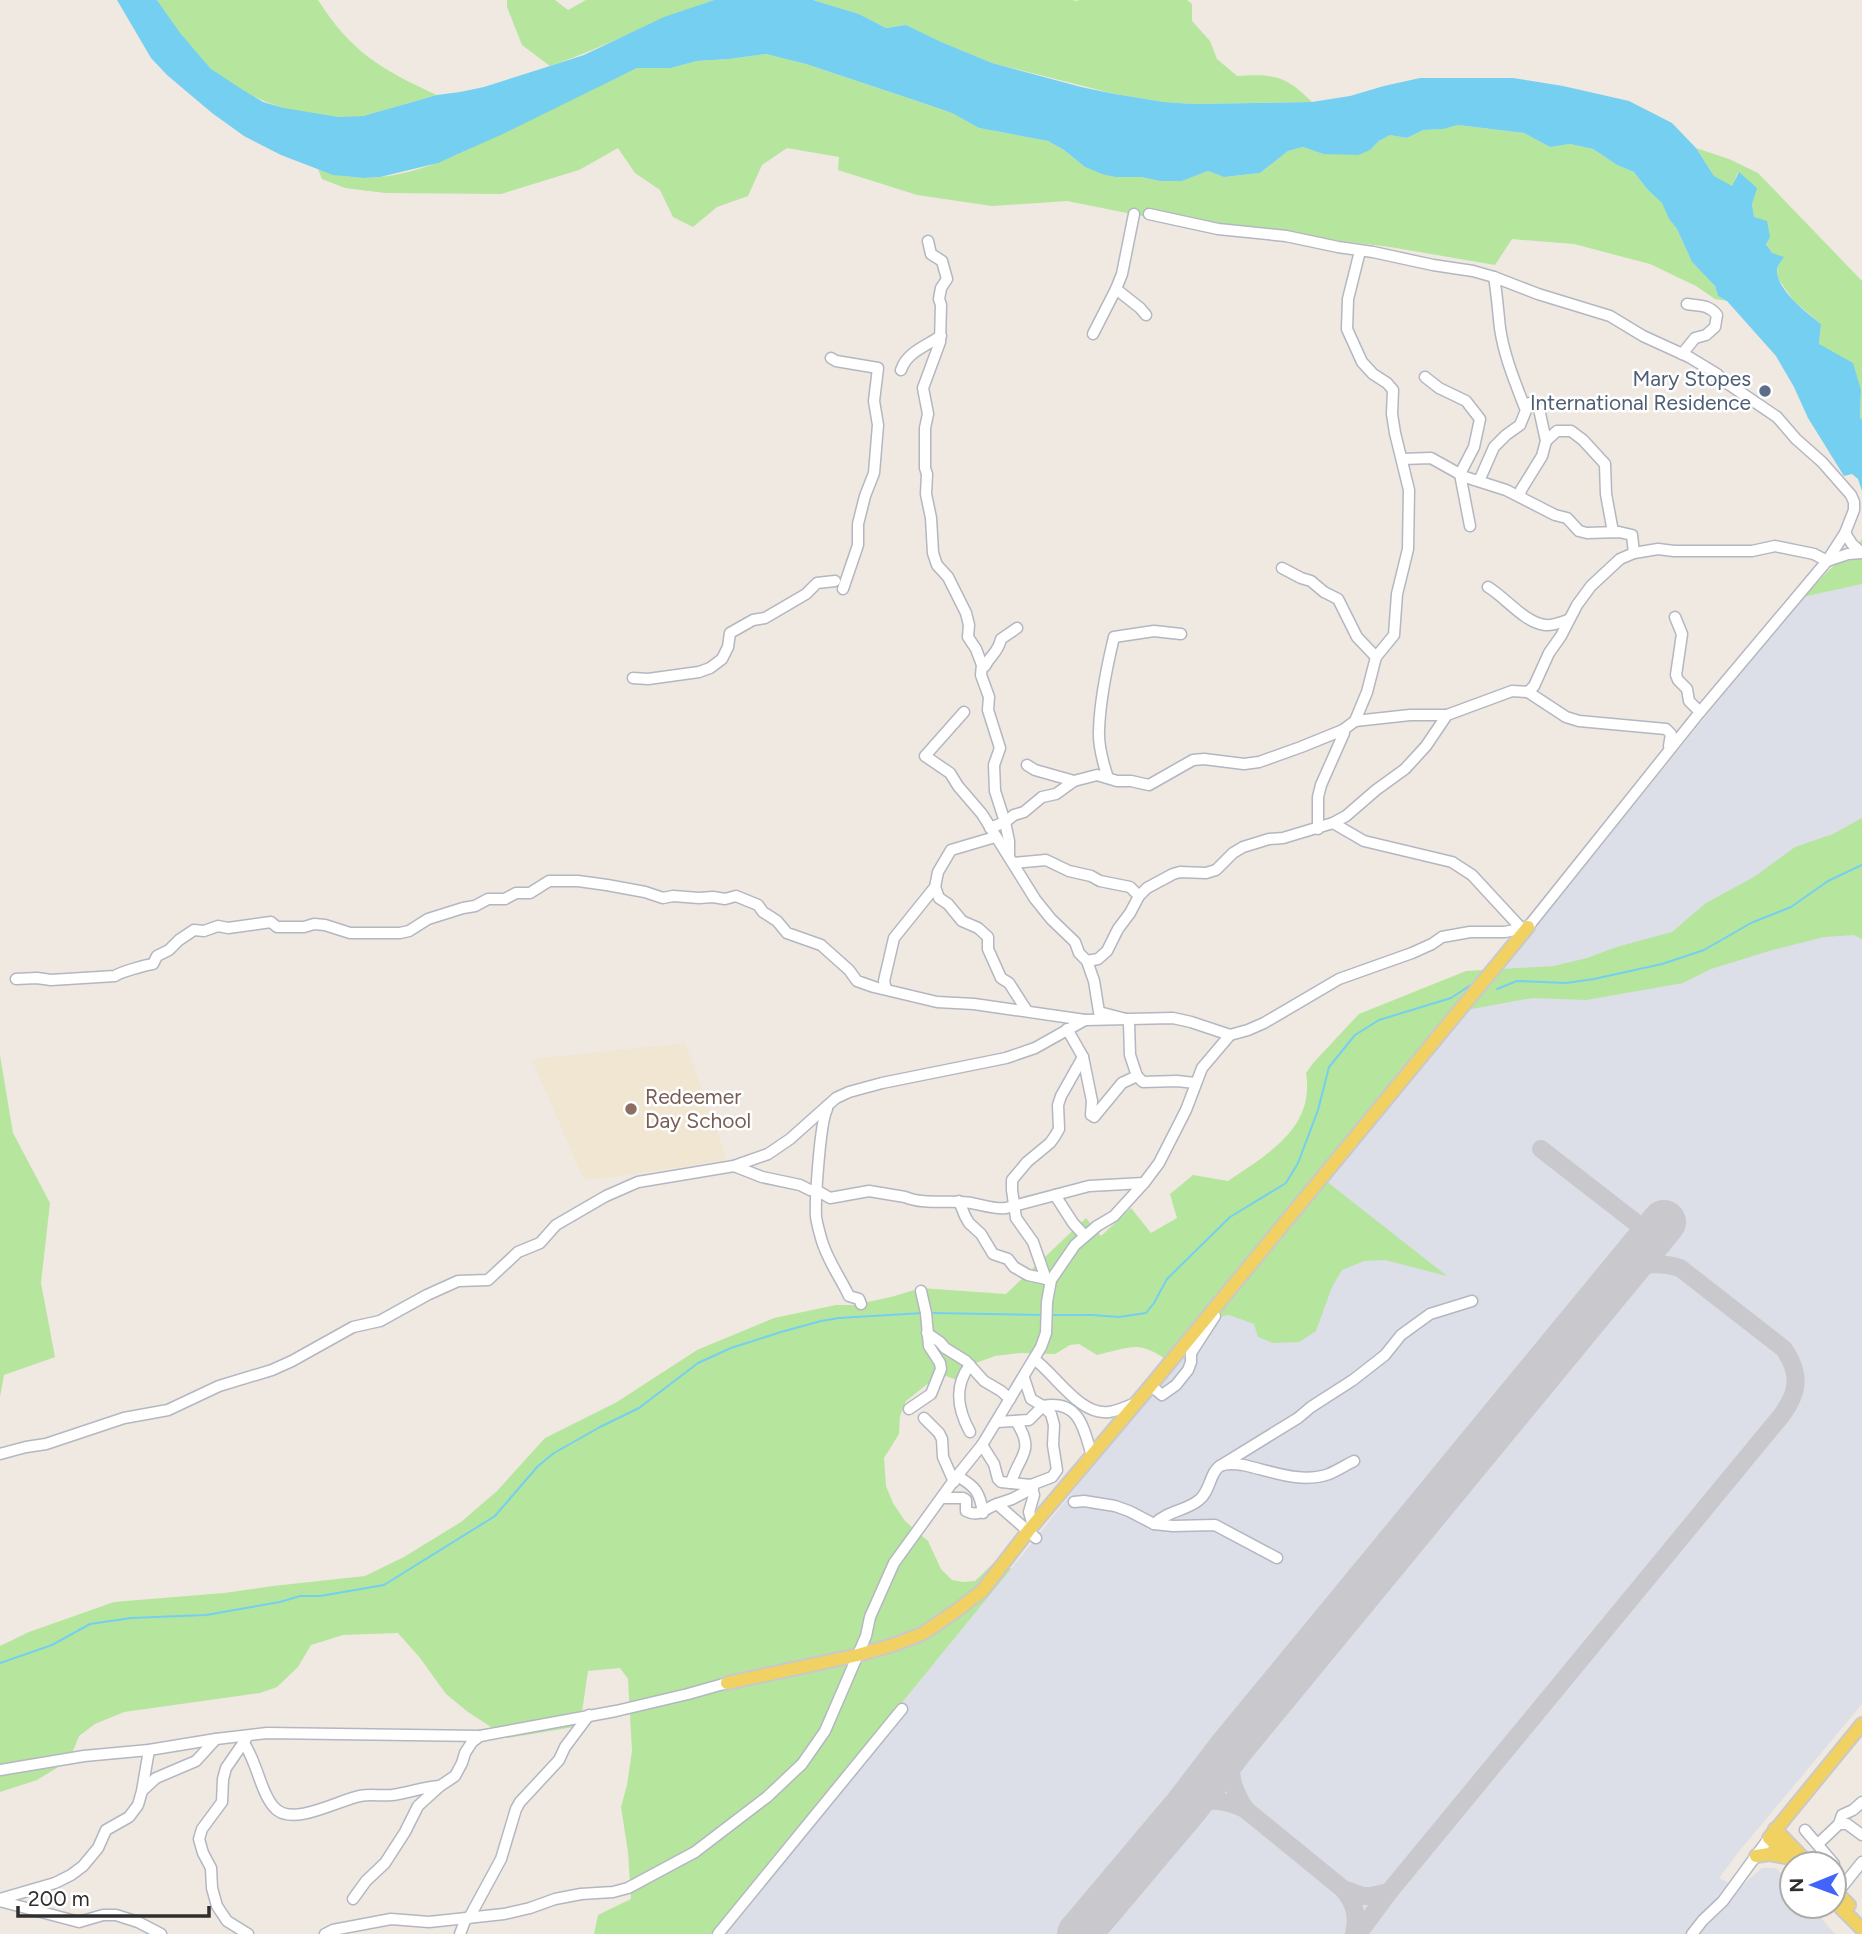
<svg xmlns="http://www.w3.org/2000/svg" width="1862" height="1934" viewBox="0 0 1862 1934" font-family="Figtree,sans-serif">
  <rect width="100%" height="100%" fill="#efe9e1"/>
  <polygon fill="#f0e6d1" points="685,1043 727,1160 621,1176 584,1180 532,1059"/>
  <polygon fill="#dcdee8" points="1862,584 1862,1704 1741,1849 1719,1878 1739,1888 1762,1868 1776,1868 1792,1886 1792,1906 1810,1906 1835,1934 713,1934 1036,1538 1149,1395 1585,866 1802,597"/>
  <g fill="#b6e59e">
    <path d="M 157,0 L 318,0 C 351,52 382,70 437,95 L 363,116 C 311,122 250,103 211,69 C 189,50 173,24 157,0 Z"/>
    <path d="M 507,0 L 555,0 L 568,10 L 586,0 L 714,0 C 658,18 606,47 550,66 L 522,45 L 507,7 Z"/>
    <path d="M 813,0 L 1073,0 L 1076,1 L 1080,0 L 1187,0 L 1192,4 L 1192,21 L 1210,41 L 1217,59 L 1237,76 C 1274,74 1285,75 1312,102 L 1193,104 L 1164,102 L 1115,94 L 992,63 L 940,42 L 906,25 L 886,28 L 859,14 Z"/>
    <path d="M 766,54 L 806,64 L 920,102 L 952,113 L 979,128 L 1048,141 L 1064,150 L 1085,167 L 1115,177 L 1141,177 L 1160,181 L 1182,181 L 1208,171 L 1224,177 L 1260,173 L 1288,151 L 1303,147 L 1323,154 L 1370,150 L 1379,141 L 1390,135 L 1407,138 L 1423,130 L 1442,129 L 1458,125 L 1524,133 L 1550,147 L 1570,144 L 1593,149 L 1617,165 L 1634,172 L 1647,189 L 1663,203 L 1669,219 L 1677,229 L 1692,262 L 1715,286 L 1718,296 L 1727,301 L 1715,299 L 1696,286 L 1650,264 L 1574,244 L 1512,239 L 1495,265 L 1390,247 L 1142,216 L 1067,201 L 992,206 L 917,195 L 838,170 L 839,157 L 787,148 L 762,165 L 748,196 L 717,207 L 693,227 L 673,217 L 660,190 L 635,173 L 618,148 L 579,170 L 501,194 L 385,193 L 345,188 L 322,179 L 318,169 C 388,196 458,154 520,124 C 559,105 598,87 637,68 L 671,68 L 697,61 L 729,59 Z"/>
    <polygon points="1696,148 1729,159 1758,173 1862,281 1862,420 1860,417 1861,390 1819,344 1821,324 1794,301 1777,277 1778,267 1754,218 1752,204 1738,172 1732,187 1714,176"/>
    <polygon points="1862,538 1862,584 1803,597 1836,563 1852,560"/>
    <path d="M 1862,818 L 1862,939 L 1854,935 L 1824,937 L 1769,951 L 1711,969 L 1683,983 L 1586,1000 L 1532,998 L 1466,1010 L 1326,1181 L 1447,1276 L 1385,1260 L 1364,1261 L 1342,1270 L 1332,1287 L 1316,1331 L 1299,1342 L 1273,1343 L 1258,1337 L 1254,1324 L 1229,1315 L 1212,1318 L 1174,1364 C 1136,1340 1138,1346 1097,1355 L 1079,1344 L 1070,1345 L 1055,1354 L 1021,1353 L 995,1356 L 973,1364 L 960,1381 L 940,1374 L 906,1401 L 900,1416 L 899,1434 L 884,1458 L 886,1486 L 893,1503 L 905,1521 L 928,1541 L 941,1569 L 952,1580 L 963,1582 L 975,1581 L 998,1559 L 1011,1569 L 713,1934 L 594,1934 L 598,1915 L 631,1899 L 628,1852 L 621,1807 L 627,1785 L 632,1751 L 628,1679 L 620,1668 L 588,1671 L 580,1726 L 508,1738 L 468,1712 L 446,1694 L 420,1658 L 398,1633 L 343,1635 L 311,1645 L 298,1667 L 277,1687 L 260,1693 L 124,1712 L 95,1724 L 79,1736 L 73,1751 L 60,1766 L 37,1780 L 0,1792 L 0,1646 L 29,1632 L 114,1602 L 224,1593 L 273,1586 L 365,1576 L 404,1557 L 461,1522 L 497,1491 L 545,1438 L 617,1402 L 697,1350 L 774,1318 L 836,1305 L 854,1305 L 891,1297 L 921,1288 L 1006,1294 L 1086,1218 L 1101,1236 L 1131,1208 L 1151,1233 L 1177,1218 L 1170,1194 L 1193,1175 L 1228,1181 C 1267,1154 1315,1129 1306,1073 L 1314,1062 L 1359,1014 L 1466,971 L 1554,966 L 1587,958 L 1620,946 L 1672,932 L 1706,903 L 1754,877 L 1795,847 L 1833,834 Z"/>
    <polygon points="0,1055 13,1133 50,1203 41,1283 55,1357 4,1375 0,1397"/>
  </g>
  <path fill="#75cff0" d="M 117,0 L 157,0 L 180,33 L 211,69 L 243,90 L 263,102 L 284,108 L 338,117 L 363,116 L 437,95 L 460,92 L 484,87 L 550,66 L 584,55 L 664,17 L 714,0 L 813,0 L 859,14 L 886,28 L 906,25 L 941,42 L 992,63 L 1081,87 L 1115,94 L 1164,102 L 1193,104 L 1312,102 L 1350,96 L 1384,86 L 1420,78 L 1513,78 L 1563,86 L 1629,101 L 1672,123 L 1696,148 L 1714,176 L 1732,186 L 1739,172 L 1757,188 L 1752,204 L 1754,217 L 1767,221 L 1770,237 L 1766,244 L 1772,253 L 1784,257 C 1782,260 1779,263 1778,266 C 1771,286 1808,314 1821,324 L 1819,344 L 1853,363 L 1861,390 L 1860,417 L 1862,420 L 1862,491 L 1858,479 L 1852,474 L 1844,476 L 1808,418 L 1794,387 L 1776,356 L 1727,301 L 1718,296 L 1715,286 L 1692,262 L 1677,229 L 1669,219 L 1662,203 L 1647,189 L 1634,172 L 1617,165 L 1593,149 L 1570,144 L 1550,147 L 1524,133 L 1458,125 L 1443,129 L 1423,130 L 1407,138 L 1390,135 L 1379,141 L 1370,150 L 1358,155 L 1323,154 L 1303,147 L 1288,151 L 1260,173 L 1224,177 L 1208,171 L 1182,181 L 1160,181 L 1141,177 L 1115,177 L 1102,174 L 1085,167 L 1064,150 L 1048,141 L 979,128 L 952,113 L 920,102 L 806,64 L 766,54 L 729,59 L 697,61 L 671,68 L 637,68 L 505,133 L 438,163 L 380,177 L 363,178 L 333,175 L 281,155 L 244,136 L 212,113 L 167,75 L 151,58 Z"/>
  <g fill="none" stroke-linecap="round" stroke-linejoin="round">
    <g stroke="#75cff0" stroke-width="2">
      <polyline points="1497,989 1517,981 1566,983 1594,979 1662,964 1704,950 1751,923 1791,907 1828,881 1862,865"/>
      <polyline points="932,1313 1042,1315"/>
      <polyline points="1051,1315 1092,1315 1119,1317 1146,1313 1154,1303 1167,1279 1230,1217 1286,1183 1298,1163 1318,1110 1329,1067 1355,1035 1379,1020 1451,998 1474,983"/>
      <polyline points="0,1663 52,1645 90,1624 131,1618 206,1615 280,1602 300,1596 320,1596 384,1585 495,1516 538,1466 554,1453 600,1427 639,1408 698,1363 731,1348 781,1332 821,1321 839,1318 923,1313"/>
    </g>
    <g stroke="#c9c8cc" stroke-width="18">
      <polyline points="1541,1149 1653,1236"/>
      <path d="M 1232,1747 C 1229,1775 1231,1786 1245,1809"/>
      <path d="M 1186,1807 C 1207,1797 1225,1800 1245,1809 L 1343,1889 L 1363,1896 L 1371,1896 L 1389,1892 L 1781,1416 C 1799,1392 1801,1374 1784,1349 L 1680,1268 C 1661,1262 1645,1264 1626,1269"/>
      <path d="M 1343,1889 C 1355,1904 1358,1915 1354,1934"/>
      <polyline points="1358,1934 1389,1892"/>
    </g>
    <polyline stroke="#c9c8cc" stroke-width="44" points="1079,1934 1186,1807 1232,1747 1664,1222"/>
    <defs>
      <g id="minor">
        <polyline points="1134,214 1122,274 1116,289 1140,308 1146,315"/>
        <polyline points="928,241 931,254 942,261 947,279 941,288 939,299 941,305 940,342 923,388 928,414 925,428 925,468 927,474 926,494 931,518 933,553 937,565 948,577 966,613 969,625 968,637 976,649 982,665 981,675 989,697 988,710 1000,748 994,765 995,791 1005,822 1009,841 1009,857"/>
        <path d="M 1494,277 C 1497,294 1498,311 1500,328 C 1504,356 1515,382 1525,408"/>
        <polyline points="1093,334 1116,289"/>
        <path d="M 1682,354 L 1695,338 L 1706,335 L 1715,327 L 1717,315 C 1708,304 1699,306 1687,304"/>
        <polyline points="831,358 836,361 878,368 874,401 878,425 874,473 865,496 858,524 858,545 843,589"/>
        <path d="M 901,370 C 907,352 926,346 941,336"/>
        <polyline points="1425,377 1439,388 1466,401 1480,419 1474,447 1460,474 1470,526"/>
        <polyline points="1546,441 1557,431 1571,431 1583,440 1605,464 1606,494 1613,532"/>
        <polyline points="1402,459 1431,458 1465,477 1506,490 1555,515 1567,518 1579,531 1587,533 1619,532 1632,535 1634,553"/>
        <polyline points="1479,481 1494,447 1506,435 1520,425 1529,403 1539,409 1546,441 1542,456 1521,490 1520,496"/>
        <polyline points="1845,533 1852,544 1862,553"/>
        <polyline points="1282,568 1301,578 1311,581 1324,592 1338,599 1357,637 1376,657"/>
        <path d="M 1488,587 C 1505,597 1525,623 1545,625 C 1552,626 1562,622 1568,620"/>
        <polyline points="1675,617 1682,634 1676,675 1678,680 1687,689 1689,701 1700,712"/>
        <path d="M 985,666 C 991,654 998,653 1001,639 L 1017,628"/>
        <polyline points="633,678 648,679 699,672 710,668 722,659 728,647 730,633 753,620 765,618 806,594 817,583 835,581"/>
        <polyline points="1528,692 1566,717 1579,721 1666,729 1671,734 1669,746"/>
        <polyline points="964,712 925,756 950,773 958,786 982,814 1035,899 1051,919 1075,942 1079,953 1087,961 1094,981 1099,1012 1126,1019 1129,1023 1130,1055 1137,1076 1122,1083 1094,1117"/>
        <polyline points="1355,721 1410,715 1447,715"/>
        <polyline points="1027,765 1035,770 1074,781 1097,775 1117,781 1131,781 1149,785 1193,760 1204,759 1244,764 1259,762 1301,747 1343,730"/>
        <path d="M 1108,778 C 1103,763 1098,746 1099,730 C 1100,700 1107,666 1114,637 L 1154,631 L 1181,634"/>
        <polyline points="1333,823 1364,841 1452,862 1472,875 1521,928"/>
        <polyline points="990,828 1005,822 1014,815 1024,812 1042,797 1056,794 1074,781"/>
        <polyline points="1318,829 1318,797 1321,785 1344,733 1343,730 1355,721 1367,692 1376,657 1394,635 1397,594 1408,549 1409,490 1395,433 1392,414 1393,390 1387,383 1373,374 1362,362 1347,329 1348,299 1360,251"/>
        <polyline points="1013,863 1046,860 1069,871 1091,876 1100,881 1130,887 1139,896"/>
        <polyline points="935,887 939,898 948,904 962,921 978,928 988,937 988,949 1001,978 1009,983 1027,1011"/>
        <polyline points="1087,961 1098,959 1107,951 1118,929 1130,913 1139,896 1147,888 1173,874 1180,872 1206,873 1216,870 1233,853 1243,847 1269,839 1283,838 1333,823 1346,816 1376,790 1405,769 1426,746 1447,715 1512,691 1528,692 1534,686 1549,653 1561,636 1577,605 1591,586 1620,559 1634,553 1658,549 1674,551 1752,551 1775,546 1814,554 1827,561 1845,533 1854,510 1854,502 1851,495 1822,462 1796,439 1777,417 1724,381 1717,374 1689,357 1643,336 1610,316 1538,294 1494,277 1473,271 1433,265 1373,252 1338,247 1286,236 1218,229 1149,214"/>
        <path d="M 16,979 L 37,978 L 51,980 L 115,976 C 120,972 146,965 153,964 L 157,956 L 169,950 L 179,940 L 194,930 L 204,931 L 218,926 L 228,928 L 271,922 L 277,927 L 304,927 L 314,924 L 325,925 L 350,933 L 400,933 L 409,931 L 428,919 L 463,908 L 475,906 L 488,899 L 505,899 L 516,893 L 530,893 L 549,881 L 578,881 L 607,885 L 645,892 L 663,898 L 673,896 L 699,898 L 713,897 L 725,899 L 736,896 L 758,905 L 763,912 L 777,921 L 787,933 L 821,945 L 849,970 L 857,981 L 874,987 L 937,1002 L 974,1004 L 1085,1020"/>
        <polyline points="886,989 884,981 894,938 935,887 938,872 951,850 995,837"/>
        <polyline points="1067,1029 1083,1057 1092,1101 1091,1115"/>
        <polyline points="1137,1076 1143,1082 1177,1081 1195,1083"/>
        <path d="M 827,1109 C 820,1123 815,1199 816,1217 C 817,1223 819,1231 821,1238 C 826,1258 840,1277 849,1296 L 859,1299 L 861,1304"/>
        <path d="M 734,1166 L 762,1177 L 800,1185 L 810,1190 L 818,1191 L 830,1198 L 869,1191 L 905,1197 C 921,1204 944,1201 961,1202 C 977,1202 991,1210 1006,1208 L 1089,1186 L 1144,1183"/>
        <polyline points="1055,1195 1073,1223 1085,1236"/>
        <polyline points="959,1201 965,1216 969,1223 981,1234 993,1254 1008,1259 1014,1267 1028,1275 1051,1280"/>
        <polyline points="1046,1279 1033,1242 1016,1218 1012,1190 1012,1180 1027,1162 1050,1143 1055,1136 1059,1129 1058,1105 1061,1096 1083,1057"/>
        <polyline points="927,1333 940,1342 945,1348 966,1361 984,1381 1001,1391 1010,1399"/>
        <path d="M 1034,1359 C 1056,1375 1080,1416 1109,1412 C 1118,1411 1127,1406 1136,1403"/>
        <path d="M 970,1365 C 953,1387 958,1410 970,1432"/>
        <polyline points="1024,1378 1031,1399 1043,1406 1051,1414 1054,1425 1053,1445 1057,1470 1052,1477 1031,1485"/>
        <polyline points="1155,1389 1162,1395 1176,1385 1188,1370 1191,1362 1191,1353 1215,1316"/>
        <polyline points="909,1409 931,1394 941,1369 940,1363 929,1346 926,1313 921,1291"/>
        <polyline points="924,1418 939,1433 942,1439 943,1457 954,1482"/>
        <path d="M 997,1422 L 1029,1420 L 1043,1406 C 1080,1399 1084,1430 1092,1456"/>
        <polyline points="982,1445 994,1464 998,1479 1001,1482 1031,1485 1034,1495 1029,1512 1033,1526"/>
        <polyline points="0,1454 26,1447 46,1444 124,1418 168,1410 219,1386 272,1370 292,1361 353,1327 380,1321 427,1295 458,1281 488,1280 518,1252 540,1243 556,1225 606,1196 638,1182 734,1166 768,1154 790,1139 836,1098 849,1092 882,1083 1006,1058 1035,1048 1085,1020 1173,1018 1191,1022 1230,1035 1248,1030 1264,1023 1339,979 1412,953 1432,944 1442,937 1470,932 1505,932 1528,927 1700,712 1827,561 1848,554 1862,553"/>
        <polyline points="1220,1466 1298,1418 1311,1407 1353,1380 1385,1355 1401,1335 1430,1314 1472,1301"/>
        <path d="M 957,1476 C 975,1486 980,1492 983,1513"/>
        <path d="M 1011,1483 C 1019,1454 1036,1453 1016,1421"/>
        <path d="M 942,1498 L 963,1498 L 966,1500 L 966,1511 C 980,1518 985,1508 997,1504 L 1036,1538"/>
        <polyline points="1074,1502 1084,1501 1115,1506 1129,1511 1154,1524 1173,1526 1215,1525 1277,1558"/>
        <polyline points="997,1504 1012,1499 1033,1488"/>
        <path d="M 1154,1524 C 1169,1510 1186,1511 1199,1500 C 1210,1492 1210,1472 1220,1466 C 1227,1463 1236,1464 1243,1465 C 1271,1471 1301,1484 1329,1474 C 1338,1470 1346,1465 1354,1461"/>
        <polyline points="246,1739 226,1768 223,1779 222,1802 202,1829 199,1839 203,1853 211,1868 212,1888 217,1906 227,1921 248,1934"/>
        <path d="M 243,1742 C 257,1760 261,1797 277,1810 C 296,1825 339,1800 360,1796 C 371,1794 381,1796 392,1795 C 408,1793 423,1787 440,1786"/>
        <polyline points="0,1770 84,1756 149,1750 216,1739 267,1733 480,1736 616,1711 688,1694 727,1683"/>
        <polyline points="143,1790 156,1778 196,1761 216,1739"/>
        <polyline points="1839,1824 1847,1824 1862,1835"/>
        <polyline points="1805,1830 1834,1864"/>
        <polyline points="1818,1844 1839,1824 1842,1815 1853,1810 1862,1802"/>
        <polyline points="1837,1893 1862,1862"/>
        <polyline points="0,1899 55,1883 71,1875 83,1866 98,1848 106,1830 129,1817 138,1805 142,1791 149,1750"/>
        <polyline points="353,1899 366,1881 385,1863 405,1832 418,1806 440,1786 455,1776 462,1763 465,1753 472,1742 480,1736"/>
        <polyline points="0,1901 79,1922 103,1915 116,1915 138,1922 161,1934"/>
        <polyline points="469,1918 501,1859 516,1809 520,1802 559,1760 565,1747 589,1715"/>
        <polyline points="325,1934 333,1930 391,1919 429,1922 504,1914 530,1908 555,1899 581,1894 613,1892 628,1888 695,1852 767,1797 802,1764 825,1731 866,1636 870,1617 894,1563 957,1476 982,1445 1041,1347 1046,1333 1047,1302 1051,1280 1075,1245 1097,1226 1114,1216 1144,1183 1159,1163 1186,1110 1202,1068 1230,1035"/>
        <polyline points="460,1934 466,1918"/>
        <polyline points="718,1934 902,1709"/>
        <polyline points="1692,1934 1703,1920 1723,1901 1769,1838"/>
      </g>
      <g id="major">
        <polyline points="727,1683 858,1655 893,1645 922,1634 956,1611 982,1591 1029,1530 1148,1389 1528,927"/>
        <polyline points="1775,1829 1809,1864"/>
        <polyline points="1756,1856 1769,1854 1790,1858"/>
        <polyline points="1797,1864 1769,1838 1862,1724"/>
        <polyline points="1834,1890 1849,1905"/>
        <polyline points="1834,1901 1862,1929"/>
      </g>
    </defs>
    <use href="#minor" stroke="#b4b7c1" stroke-width="13"/>
    <use href="#major" stroke="#c9c9c9" stroke-width="16"/>
    <use href="#minor" stroke="#fff" stroke-width="10"/>
    <use href="#major" stroke="#f2d163" stroke-width="12"/>
  </g>
  <circle fill="#5c6f8a" stroke="#fff" stroke-width="2.5" cx="1765" cy="391" r="7"/>
  <circle fill="#8d6e63" stroke="#fff" stroke-width="2.5" cx="631" cy="1109" r="7"/>
  <g text-anchor="middle" stroke-width="5" stroke-linejoin="round" paint-order="stroke">
    <g font-size="21" fill="#4e5e75" stroke="#fff" text-anchor="end">
      <text x="1751" y="386">Mary Stopes<tspan x="1751" dy="24">International Residence</tspan></text>
    </g>
    <g font-size="21" fill="#785e54" stroke="#fff" text-anchor="start">
      <text x="645" y="1104">Redeemer<tspan x="645" dy="24">Day School</tspan></text>
    </g>
  </g>
  <g transform="translate(1813 1885) rotate(269)"><circle r="33" fill="#ffffff" stroke="#ababab" stroke-width="2"/>
  <path d="M0-5L12 26L0 18L-12 26Z" fill="#4264fb"/>
  <text y="-10" font-size="19" font-weight="bold" text-anchor="middle" fill="#2e2e2e">N</text>
  </g>
  <path d="M18 1906v10h191v-10" fill="none" stroke="#2e2e2e" stroke-width="3.5"/>
  <text x="28" y="1906" font-size="21" fill="#2e2e2e" stroke="#ffffff" stroke-width="5" paint-order="stroke">200 m</text>
</svg>
